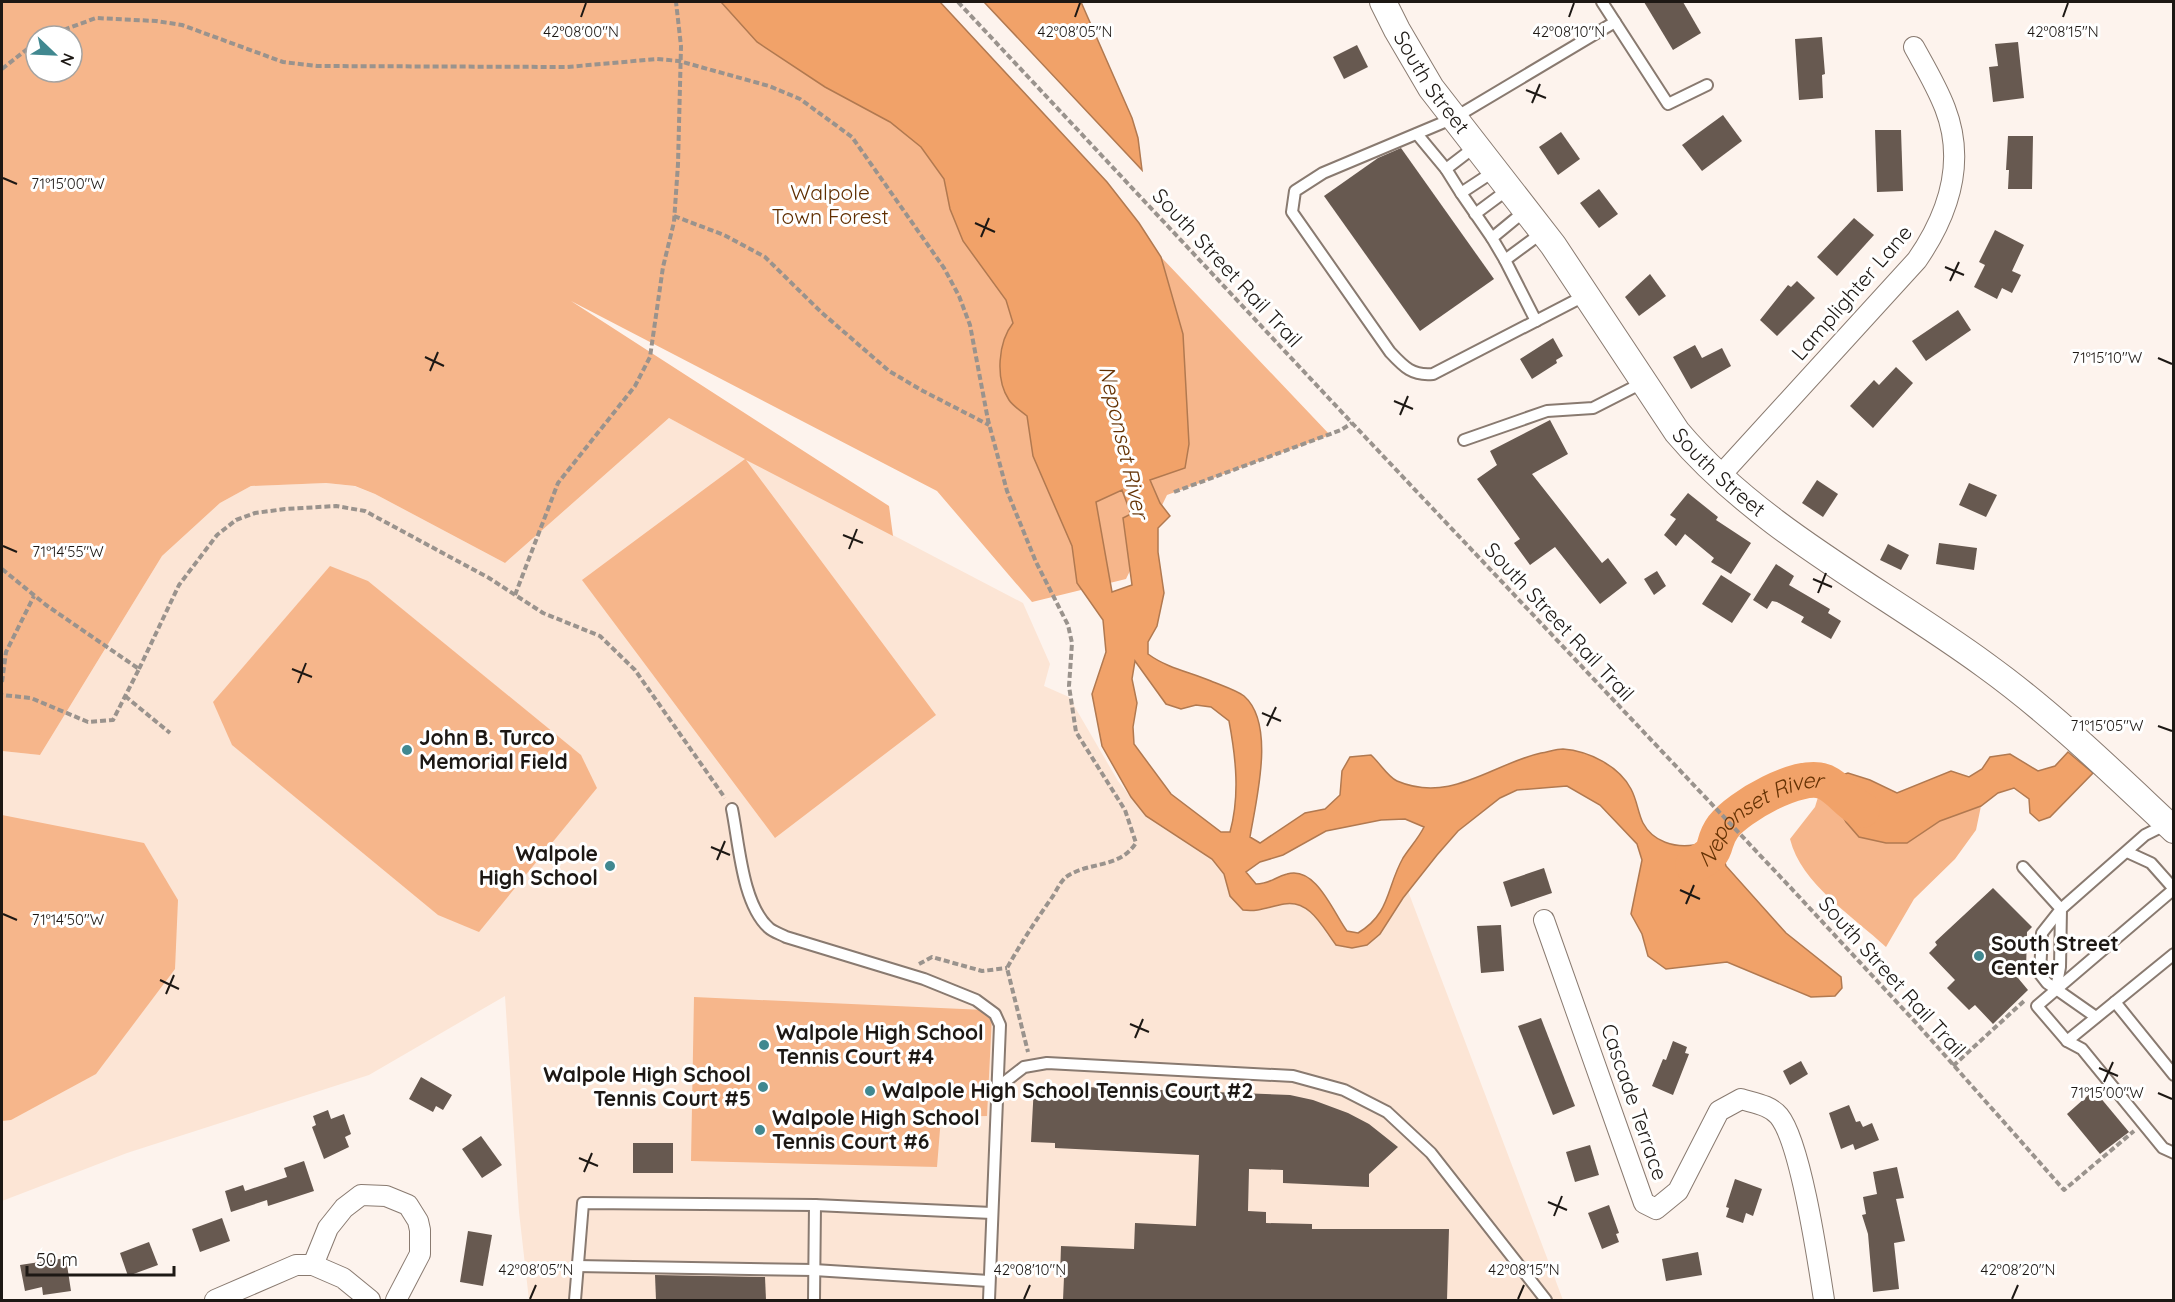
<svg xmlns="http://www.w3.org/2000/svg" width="2175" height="1302" viewBox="0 0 2175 1302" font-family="Quicksand,sans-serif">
  <rect width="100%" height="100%" fill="#fdf3ed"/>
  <polygon fill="#fce5d5" points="669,418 1023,603 1050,664 1044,686 1069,697 1118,781 1146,816 1212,859 1224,874 1230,896 1266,909 1286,903 1304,907 1317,918 1327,934 1352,948 1408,891 1563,1300 529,1300 519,1212 505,996 369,1075 127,1153 2,1201 2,751 40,755 162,556 220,503 251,486 326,483 354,486 375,494 505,563"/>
  <g fill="#f6b68b" fill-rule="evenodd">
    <path d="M 2,2 L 919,2 L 1330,435 L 1167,495 L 1126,579 L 1032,602 L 937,491 L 571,301 L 889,506 L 893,536 L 746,460 L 936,715 L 775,838 L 582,580 L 745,459 L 669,418 L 505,563 L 375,494 L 355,486 L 326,483 L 251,486 L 220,503 L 162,556 L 40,755 L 2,751 ZM 36,36 L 72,36 L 72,72 L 36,72 Z"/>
    <polygon points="330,566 368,581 581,755 597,788 479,932 438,915 232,745 213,702"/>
    <path d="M 1823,781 L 1833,799 L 1907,843 L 1940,821 L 1981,806 L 1976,830 L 1955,859 L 1914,899 L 1886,947 C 1853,916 1801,884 1790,839 L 1815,807 Z"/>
    <polygon points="2,815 144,843 178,900 175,969 96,1074 11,1120 2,1121"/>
    <polygon points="694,997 985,1010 992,1016 987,1116 941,1117 937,1167 691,1161"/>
  </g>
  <g fill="#f1a269" stroke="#b17950" stroke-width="1.5" fill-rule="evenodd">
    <path d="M 721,2 L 940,2 L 1107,182 L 1139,223 L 1161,257 L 1183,334 L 1189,444 L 1185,468 L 1150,480 L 1160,503 L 1170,516 L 1158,528 L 1158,552 L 1164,593 L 1157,626 L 1148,642 L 1148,654 C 1167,668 1189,672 1211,681 C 1220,685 1236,690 1244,696 C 1276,724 1256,800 1250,837 L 1260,843 L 1305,813 L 1325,809 L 1340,795 L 1342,771 L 1350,757 L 1371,755 C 1379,762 1388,777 1397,781 C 1451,804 1492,764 1541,753 C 1548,752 1556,749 1563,749 C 1589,751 1619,766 1631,789 C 1637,800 1638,813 1643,823 C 1653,842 1675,848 1694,845 C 1707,843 1707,829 1718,826 L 1727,836 L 1721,849 L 1726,866 L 1786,933 L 1841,977 L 1842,988 L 1835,996 L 1811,997 L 1727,962 L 1666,969 L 1648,956 L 1642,934 L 1631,914 L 1642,860 L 1637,844 L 1600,805 L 1567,786 L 1517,790 L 1500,798 L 1458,831 L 1437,855 L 1403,898 L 1380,934 L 1367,945 L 1352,948 L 1336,945 C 1323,928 1310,899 1284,904 C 1268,907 1259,912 1243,910 L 1230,896 L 1224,874 L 1212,859 L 1146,816 L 1131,797 L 1102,746 L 1092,694 L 1106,652 L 1103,620 L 1077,583 L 1072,546 L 1033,456 L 1027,416 C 1021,411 1013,406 1009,400 C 995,379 998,342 1013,323 L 1006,300 L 963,241 L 950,209 L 944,179 L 921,147 L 890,122 L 825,87 L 757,42 ZM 1122,490 L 1131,514 L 1123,518 L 1132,585 L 1112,592 L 1096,502 ZM 1135,661 L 1166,704 L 1181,709 L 1196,705 L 1211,707 L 1229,721 C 1236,758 1240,796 1230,832 L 1221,832 L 1171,794 L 1134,744 L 1133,727 L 1137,703 L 1132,679 ZM 1405,819 L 1424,827 C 1418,839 1410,847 1403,858 C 1386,888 1391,913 1358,933 L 1347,931 C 1334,914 1316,865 1287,874 C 1275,877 1270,884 1256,884 L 1246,872 L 1260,862 L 1283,855 L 1326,831 L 1381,820 Z"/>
    <polygon points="984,2 1081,2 1132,118 1138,138 1142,170"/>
    <polygon points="2068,752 2093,773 2050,817 2039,821 2030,813 2029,799 2014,788 1998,793 1981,806 1940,821 1907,843 1886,843 1859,837 1846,822 1823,781 1848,773 1870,780 1897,793 1951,771 1969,777 1982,769 1990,757 2010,754 2038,771 2055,766"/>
  </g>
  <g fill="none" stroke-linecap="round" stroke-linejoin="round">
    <path stroke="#f1a269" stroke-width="36" id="s1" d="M 1693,865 C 1723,851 1709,846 1723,827 C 1738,807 1800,771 1825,782 C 1840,789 1848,803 1862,810"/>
  </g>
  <g fill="#675950">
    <polygon points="1644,2 1683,2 1701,33 1673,50"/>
    <polygon points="1822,37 1825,74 1822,75 1823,98 1799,100 1795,39"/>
    <polygon points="2018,42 2024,98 1993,102 1989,67 1998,66 1995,44"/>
    <polygon points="1357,45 1368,67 1344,79 1333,57"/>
    <polygon points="1723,115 1742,141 1702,171 1682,145"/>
    <polygon points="1875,130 1901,130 1903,191 1877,192"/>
    <polygon points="1561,132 1580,159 1558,175 1539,147"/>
    <polygon points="2008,136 2033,136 2032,189 2008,189 2009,170 2006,170"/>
    <polygon points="1401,148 1494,279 1420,331 1324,196 1378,158"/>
    <polygon points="1599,189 1618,214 1599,228 1580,203"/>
    <polygon points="1854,218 1874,235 1837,276 1817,257"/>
    <polygon points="1995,230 2024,245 2012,271 2021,275 2012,293 2002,288 1997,299 1974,287 1985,265 1979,262"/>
    <polygon points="1650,274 1666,296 1639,316 1625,297"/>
    <polygon points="1797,281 1815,298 1777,336 1760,320 1788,285 1791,287"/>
    <polygon points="1958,310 1971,330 1926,361 1912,341"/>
    <polygon points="1553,338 1563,356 1556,360 1557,363 1532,379 1520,359"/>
    <polygon points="1695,345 1702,358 1722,348 1731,366 1691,389 1673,357"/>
    <polygon points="1896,367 1913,383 1873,428 1850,406 1874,380 1879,385"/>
    <polygon points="1550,420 1568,454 1532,474 1602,563 1608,558 1627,583 1600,604 1555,547 1530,565 1514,543 1520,539 1477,479 1497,465 1490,451"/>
    <polygon points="1817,480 1838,494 1823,517 1802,503"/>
    <polygon points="1969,483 1997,495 1986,517 1959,505"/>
    <polygon points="1688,493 1718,517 1716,520 1751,543 1731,574 1711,562 1714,558 1685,534 1676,546 1664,535 1676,519 1670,515"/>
    <polygon points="1939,543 1977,548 1974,570 1936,564"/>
    <polygon points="1888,544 1909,555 1901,570 1880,560"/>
    <polygon points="1776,564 1794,576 1789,585 1830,609 1828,613 1841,621 1831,639 1801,622 1804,617 1777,602 1772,601 1767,609 1753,600"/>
    <polygon points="1657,571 1666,586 1654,595 1644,579"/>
    <polygon points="1721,575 1751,594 1732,623 1702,604"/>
    <polygon points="1544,868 1552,893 1511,907 1503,882"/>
    <polygon points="1993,888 2032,927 2027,932 2026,971 2018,978 2028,990 1993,1024 1975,1005 1969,1010 1947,988 1955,980 1929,953 1937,945 1935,942"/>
    <polygon points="1501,925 1504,971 1481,973 1477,926"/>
    <polygon points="1541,1018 1575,1106 1553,1115 1518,1026"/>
    <polygon points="1673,1041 1687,1047 1685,1053 1689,1054 1673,1095 1652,1086 1663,1059 1666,1060"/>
    <polygon points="1801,1061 1808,1074 1790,1085 1783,1071"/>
    <polygon points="421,1077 452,1095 443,1110 436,1106 433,1112 409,1099"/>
    <polygon points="1034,1085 1290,1095 1313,1100 1348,1113 1369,1124 1398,1147 1369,1174 1369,1187 1283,1183 1283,1170 1249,1169 1248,1211 1266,1212 1266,1223 1312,1224 1312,1229 1449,1229 1447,1300 1063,1300 1064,1277 1060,1277 1061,1246 1134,1249 1135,1223 1196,1226 1199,1155 1055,1148 1055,1143 1031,1142"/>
    <polygon points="2094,1090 2129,1132 2100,1154 2067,1114"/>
    <polygon points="1849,1105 1856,1122 1860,1121 1863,1127 1872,1123 1879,1140 1855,1150 1853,1144 1841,1149 1829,1113"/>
    <polygon points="328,1110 331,1119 344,1114 351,1134 345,1137 349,1147 324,1159 312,1127 316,1125 313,1116"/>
    <polygon points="481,1136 502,1165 482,1178 462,1149"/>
    <rect x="633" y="1143" width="40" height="30"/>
    <polygon points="1590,1145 1599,1175 1575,1182 1566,1152"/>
    <polygon points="304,1161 314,1191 268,1206 267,1200 231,1212 225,1191 243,1185 245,1191 287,1177 284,1168"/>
    <polygon points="1897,1167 1904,1198 1896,1199 1905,1241 1894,1243 1899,1289 1873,1292 1868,1234 1862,1215 1866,1214 1863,1197 1877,1194 1873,1172"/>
    <polygon points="1735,1179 1762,1189 1753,1216 1746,1213 1743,1223 1726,1217 1729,1208 1726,1207"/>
    <polygon points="1609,1205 1619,1233 1616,1234 1619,1242 1602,1249 1588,1213"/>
    <polygon points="222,1218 230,1241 200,1252 192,1229"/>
    <polygon points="468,1231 492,1235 483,1286 460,1282"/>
    <polygon points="149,1242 158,1265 128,1276 120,1253"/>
    <polygon points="1698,1252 1702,1275 1666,1281 1662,1259"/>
    <polygon points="66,1258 71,1291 43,1295 42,1287 25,1291 20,1265"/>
    <polygon points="655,1275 765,1277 766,1300 656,1300"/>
  </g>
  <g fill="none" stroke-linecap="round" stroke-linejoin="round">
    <defs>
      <g id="service">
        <polyline points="1602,2 1668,104 1707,85"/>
        <polyline points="1417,134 1446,169"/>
        <polyline points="1461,193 1446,169 1476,146"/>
        <polyline points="1526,210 1492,238 1505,260 1543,232"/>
        <polyline points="1475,214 1510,188"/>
        <polyline points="1492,238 1461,193 1496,170"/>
        <polyline points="1505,260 1536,321"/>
        <path d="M 1586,295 L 1433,374 C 1412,376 1404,367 1390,352 L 1292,212 L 1295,191 L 1323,173 L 1454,118 L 1615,22"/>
        <polyline points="1464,440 1547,411 1593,408 1644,382"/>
        <path d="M 732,809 C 739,843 742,904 769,928 C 773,932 781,934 786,937 L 924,979 L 976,1000 L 995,1014 L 1000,1025 L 989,1300"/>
        <polyline points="2127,852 2151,863 2174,889 2037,1006 2067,1041 2082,1049 2163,1148 2174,1153"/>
        <polyline points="2023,867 2061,909 2042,933 2040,974 2047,983 2056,989"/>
        <polyline points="2174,954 2115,1002 2174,1075"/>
        <polyline points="2096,1017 2056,989 2060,967 2061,909 2145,835 2167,824"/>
        <polyline points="2067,1041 2115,1002"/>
        <polyline points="997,1088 1024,1067 1047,1063 1293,1076 1344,1090 1387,1112 1431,1153 1546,1300"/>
        <polyline points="576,1266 814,1270 989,1281"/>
        <polyline points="575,1300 583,1203 815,1205 992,1213"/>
        <polyline points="814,1300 815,1205"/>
      </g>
      <g id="minor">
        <path d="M 1719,477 L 1917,260 C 1948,215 1966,162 1945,108 C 1937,87 1925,67 1914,47"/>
        <path d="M 1544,920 L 1644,1203 L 1656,1209 L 1678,1191 L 1719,1111 L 1741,1099 C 1754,1103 1770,1105 1779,1116 C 1801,1143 1818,1261 1824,1300"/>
        <polyline points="215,1300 296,1265 313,1265"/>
        <polyline points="370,1300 343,1278 313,1265 328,1228 344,1208 361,1195 386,1196 408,1205 418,1221 420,1230 420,1254 396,1300"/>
      </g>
      <g id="tertiary">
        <path id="s2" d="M 1383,2 L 1397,30 L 1431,88 L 1553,245 L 1677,432 C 1758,528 1884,591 1985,665 C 2053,714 2113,773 2174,830"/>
      </g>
    </defs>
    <use href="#service" stroke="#897a70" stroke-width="14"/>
    <use href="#minor" stroke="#897a70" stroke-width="22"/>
    <use href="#tertiary" stroke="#897a70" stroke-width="28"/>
    <g stroke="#9a938d" stroke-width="4" stroke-dasharray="6 3" stroke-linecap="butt">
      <polyline points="958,2 1352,423 1790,887 1918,1025 2064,1190 2134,1131"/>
      <path d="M 47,36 L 96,18 L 156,21 L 182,25 L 283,62 L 317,66 L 567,67 L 657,59 L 679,61 L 769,86 L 800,99 L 852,137 L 944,268 L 959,296 L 970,325 L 988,420 L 1007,491 L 1036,562 L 1068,625 L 1072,643 L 1069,686 L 1076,732 L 1125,810 L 1136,843 C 1119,869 1089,861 1066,877 C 1061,881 1056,891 1053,896 C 1036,920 1021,943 1007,968 L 1028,1052"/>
      <polyline points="2,69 36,42"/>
      <polyline points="674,216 724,235 765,257 821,312 889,371 923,391 989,425"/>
      <polyline points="1174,492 1341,430 1352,423"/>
      <polyline points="2,569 46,605 139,669 113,720 88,722 31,698 2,695"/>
      <polyline points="515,595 558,483 635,386 650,357 663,267 674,222 678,164 681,46 676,2"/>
      <polyline points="139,669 179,585 217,535 236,520 255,513 285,509 336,506 365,511 489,578 543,613 600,636 635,670 725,798"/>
      <polyline points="2,682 6,652 34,596"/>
      <polyline points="125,696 170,733"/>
      <polyline points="919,964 932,957 982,971 1007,968"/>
      <polyline points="1953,1066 2024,1001"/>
    </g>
    <use href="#service" stroke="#fff" stroke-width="10"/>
    <use href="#minor" stroke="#fff" stroke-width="20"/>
    <use href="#tertiary" stroke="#fff" stroke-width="26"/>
  </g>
  <path fill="none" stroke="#1d1814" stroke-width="2" d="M 581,17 L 586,3M 1075,17 L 1080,3M 1569,17 L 1574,3M 2063,17 L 2068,3M 1526,90 L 1546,98M 1532,103 L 1540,84M 3,178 L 17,184M 975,223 L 995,232M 981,237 L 989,218M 1945,267 L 1964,275M 1950,281 L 1959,262M 425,357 L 444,366M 2158,358 L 2172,364M 430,371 L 438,352M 1394,401 L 1413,409M 1400,415 L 1408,396M 843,535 L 863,543M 3,546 L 17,552M 849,549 L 857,529M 1813,579 L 1832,587M 1818,593 L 1826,573M 292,669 L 312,677M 298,683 L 306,663M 1262,713 L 1281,721M 1267,726 L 1276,707M 2158,726 L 2172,731M 711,847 L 730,855M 717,860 L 725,841M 1680,890 L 1700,899M 1686,904 L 1694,885M 3,914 L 17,920M 160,980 L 179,989M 166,994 L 174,975M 1130,1024 L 1149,1032M 1135,1038 L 1143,1019M 2099,1068 L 2118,1076M 2104,1082 L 2113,1062M 2158,1093 L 2172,1099M 579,1158 L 598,1166M 584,1172 L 592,1153M 1548,1202 L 1567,1210M 1554,1216 L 1562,1196M 530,1299 L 536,1285M 1024,1299 L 1030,1285M 1518,1299 L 1524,1285M 2012,1299 L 2018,1285"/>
  <g fill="#418890" stroke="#fff" stroke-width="2">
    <circle cx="407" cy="750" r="6"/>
    <circle cx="610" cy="866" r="6"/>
    <circle cx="1979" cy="956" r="6"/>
    <circle cx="764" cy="1045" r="6"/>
    <circle cx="763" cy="1087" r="6"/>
    <circle cx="870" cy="1091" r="6"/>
    <circle cx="760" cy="1130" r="6"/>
  </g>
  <g text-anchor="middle" stroke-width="6" stroke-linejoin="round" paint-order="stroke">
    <g font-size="21" fill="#1d1814" stroke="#fff">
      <text dy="7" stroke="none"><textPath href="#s2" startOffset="94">South Street</textPath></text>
      <text transform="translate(1227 268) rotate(47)" y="7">South Street Rail Trail</text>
      <text transform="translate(1852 293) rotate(-49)" y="7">Lamplighter Lane</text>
      <text dy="7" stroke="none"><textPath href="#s2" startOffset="580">South Street</textPath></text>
      <text transform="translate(1559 622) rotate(47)" y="7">South Street Rail Trail</text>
      <text transform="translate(1892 977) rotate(48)" y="7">South Street Rail Trail</text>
      <text transform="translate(1634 1102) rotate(71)" y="7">Cascade Terrace</text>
    </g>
    <g font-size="21" fill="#602e00" stroke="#fff">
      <text x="830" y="200">Walpole<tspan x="830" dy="24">Town Forest</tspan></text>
    </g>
    <g font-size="21" font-weight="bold" fill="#1d1814" stroke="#fff" text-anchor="start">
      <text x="419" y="745">John B. Turco<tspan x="419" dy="24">Memorial Field</tspan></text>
      <text x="598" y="861" text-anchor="end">Walpole<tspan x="598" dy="24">High School</tspan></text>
      <text x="1991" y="951">South Street<tspan x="1991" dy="24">Center</tspan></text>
      <text x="776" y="1040">Walpole High School<tspan x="776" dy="24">Tennis Court #4</tspan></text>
      <text x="751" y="1082" text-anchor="end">Walpole High School<tspan x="751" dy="24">Tennis Court #5</tspan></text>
      <text x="882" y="1098">Walpole High School Tennis Court #2</text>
      <text x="772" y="1125">Walpole High School<tspan x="772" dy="24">Tennis Court #6</tspan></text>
    </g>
    <g font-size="22" font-style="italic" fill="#653204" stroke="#fff">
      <text transform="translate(1124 442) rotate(77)" y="8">Neponset River</text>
      <text dy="8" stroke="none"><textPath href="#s1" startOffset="86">Neponset River</textPath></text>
    </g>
  </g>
  <g font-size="15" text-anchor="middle" fill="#1d1814" stroke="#fff" stroke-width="6" stroke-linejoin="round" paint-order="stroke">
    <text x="581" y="37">42°08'00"N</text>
    <text x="1075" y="37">42°08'05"N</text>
    <text x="1569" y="37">42°08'10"N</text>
    <text x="2063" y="37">42°08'15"N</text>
    <text x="68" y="189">71°15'00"W</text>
    <text x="2107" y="363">71°15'10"W</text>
    <text x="68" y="557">71°14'55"W</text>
    <text x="2107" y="731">71°15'05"W</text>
    <text x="68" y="925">71°14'50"W</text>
    <text x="2107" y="1098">71°15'00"W</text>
    <text x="536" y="1275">42°08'05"N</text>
    <text x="1030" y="1275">42°08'10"N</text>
    <text x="1524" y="1275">42°08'15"N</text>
    <text x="2018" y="1275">42°08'20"N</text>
  </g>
  <rect width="2175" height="1302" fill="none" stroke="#1d1814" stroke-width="6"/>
  <g transform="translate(54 54) rotate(113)"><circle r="28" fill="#ffffff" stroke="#a5a3a1" stroke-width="1.5"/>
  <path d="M0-4.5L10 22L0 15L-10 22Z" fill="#418890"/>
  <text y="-9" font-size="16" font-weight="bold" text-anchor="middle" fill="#1d1814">N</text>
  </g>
  <path d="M27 1266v9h147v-9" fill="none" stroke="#1d1814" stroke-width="3"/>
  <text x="36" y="1266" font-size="18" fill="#1d1814" stroke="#ffffff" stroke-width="4.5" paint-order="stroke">50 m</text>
</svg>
